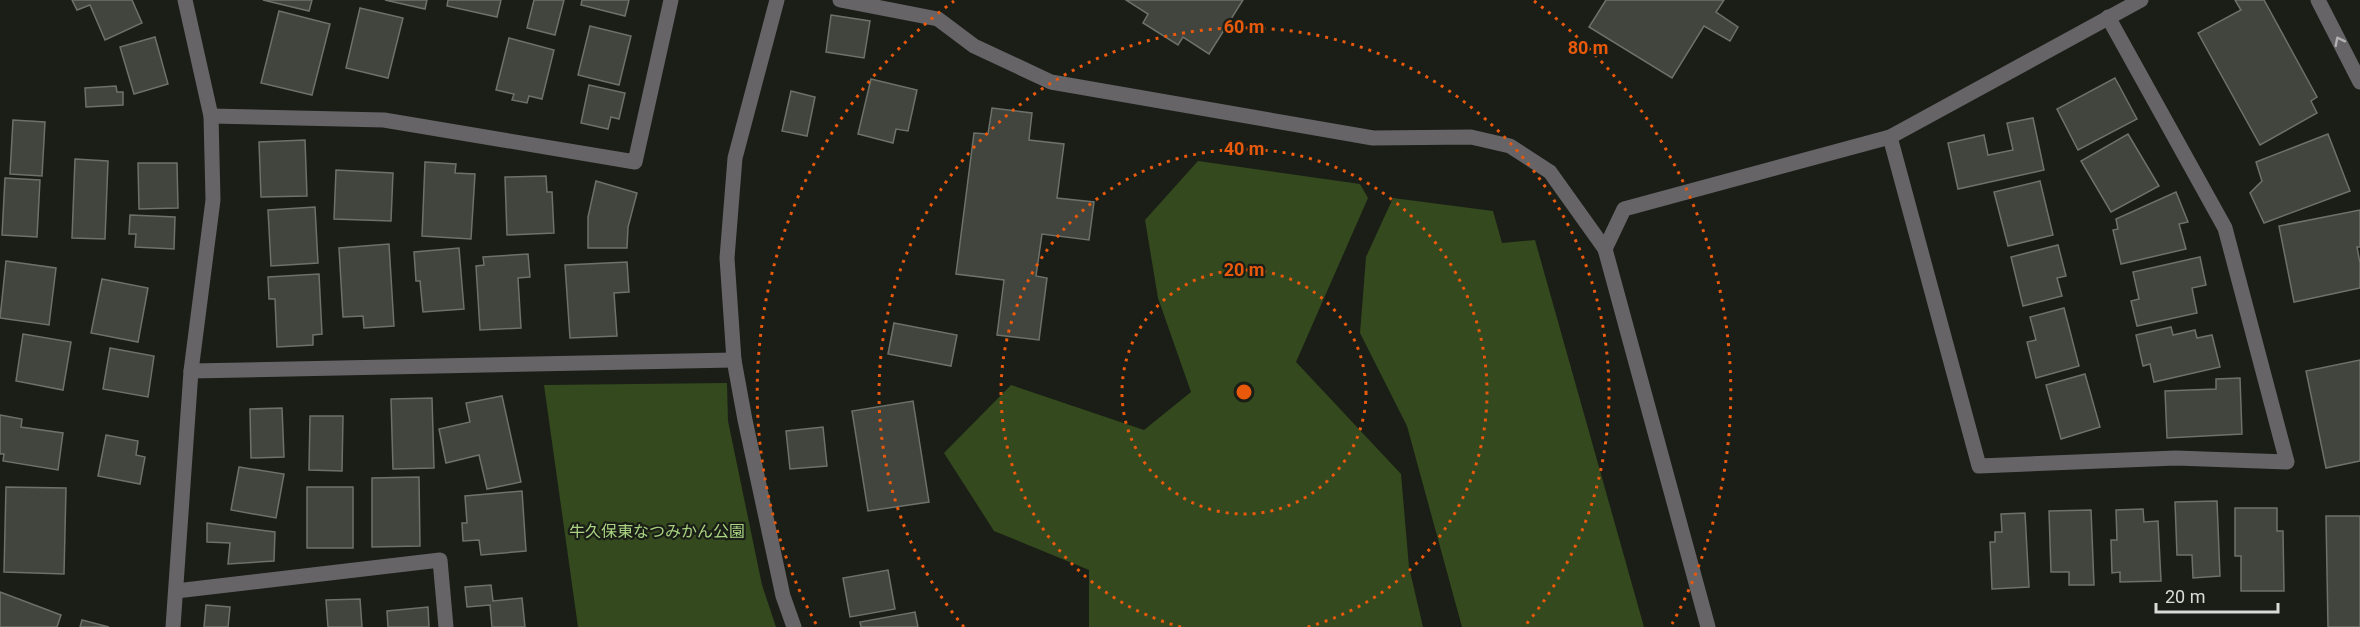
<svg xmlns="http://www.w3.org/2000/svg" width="2360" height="627" viewBox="0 0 2360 627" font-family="Roboto,'Noto Sans JP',sans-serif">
  <rect width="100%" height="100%" fill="#1a1e17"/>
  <g fill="#34491d">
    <polygon points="1198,161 1360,184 1368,198 1296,362 1401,474 1409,567 1423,627 1089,627 1089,570 994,531 944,453 1011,385 1144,430 1191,392 1158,298 1145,220"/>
    <polygon points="1393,198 1493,211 1502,243 1535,240 1644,627 1462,627 1407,426 1360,333 1366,257"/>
    <polygon points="727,383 728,421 762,585 776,627 578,627 544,385"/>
  </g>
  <g fill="#41453d" stroke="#6c7169" stroke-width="1.5">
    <polygon points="72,0 132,0 142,23 105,40 90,5 77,10"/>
    <polygon points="263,0 312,0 309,11"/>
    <polygon points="385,0 427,0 425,9"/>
    <polygon points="448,0 501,0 497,17 447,6"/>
    <polygon points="534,0 564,0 555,35 527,28"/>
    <polygon points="582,0 629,0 625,16 581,5"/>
    <polygon points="1126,0 1243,0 1209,54 1183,37 1178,45 1143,23 1148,14"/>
    <polygon points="1606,0 1724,0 1716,12 1738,27 1730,41 1704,26 1672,78 1589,27"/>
    <polygon points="2235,0 2264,0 2317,97 2311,101 2317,113 2260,145 2198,33 2241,10"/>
    <polygon points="360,8 403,18 388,78 346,68"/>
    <polygon points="279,11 330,24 312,95 261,83"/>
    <polygon points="831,15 870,21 864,58 826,52"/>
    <polygon points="590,26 631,36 619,85 578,75"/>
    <polygon points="155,37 168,84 134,94 120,47"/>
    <polygon points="509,38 554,50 542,99 529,96 527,103 512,100 514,94 496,90"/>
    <polygon points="2115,78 2137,119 2078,150 2057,109"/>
    <polygon points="871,79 917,90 908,131 896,129 893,143 858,134"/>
    <polygon points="589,85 625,93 619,119 611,117 608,129 581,123"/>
    <polygon points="116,86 117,92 123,92 123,105 86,107 85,88"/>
    <polygon points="791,91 815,97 807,136 782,131"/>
    <polygon points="992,108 1032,113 1029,140 1064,144 1057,198 1094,202 1089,240 1042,234 1036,276 1047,278 1039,340 997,335 1004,280 956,274 974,133 988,134"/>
    <polygon points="2033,118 2044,170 1958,189 1948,143 1984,135 1988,155 2013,150 2007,123"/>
    <polygon points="13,120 45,122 42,176 10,174"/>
    <polygon points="2128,134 2159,186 2111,212 2081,161"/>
    <polygon points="2328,134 2350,191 2264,223 2250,193 2262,181 2256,162"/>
    <polygon points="305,140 307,196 261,197 259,142"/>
    <polygon points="75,159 108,161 105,239 72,238"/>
    <polygon points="425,162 456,164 455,173 475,174 471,239 422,236"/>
    <polygon points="138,163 177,163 178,208 139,209"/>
    <polygon points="336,170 393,173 391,221 334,219"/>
    <polygon points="546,176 547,192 552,192 554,233 507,235 505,177"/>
    <polygon points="5,178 40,180 37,237 2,235"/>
    <polygon points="596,181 637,193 628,227 627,248 588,248 588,217"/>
    <polygon points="2040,181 2053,235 2008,246 1994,192"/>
    <polygon points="2176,192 2188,222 2179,224 2186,249 2121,264 2113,230 2118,229 2116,219"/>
    <polygon points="315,207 318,263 271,266 268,210"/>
    <polygon points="2360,210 2360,247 2357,247 2360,263 2360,288 2294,302 2279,226"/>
    <polygon points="130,215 175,217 174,249 135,247 136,234 129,234"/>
    <polygon points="389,244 394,326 364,328 363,316 343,317 339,248"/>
    <polygon points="2058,245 2066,276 2057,278 2062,296 2023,306 2011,257"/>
    <polygon points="459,248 464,309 423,312 420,281 416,281 414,252"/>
    <polygon points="528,254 530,277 518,278 521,328 480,330 476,266 484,265 483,257"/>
    <polygon points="2200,257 2206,285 2192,288 2197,313 2137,326 2131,301 2139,299 2133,272"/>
    <polygon points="6,261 56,268 49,325 0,318"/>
    <polygon points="627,262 629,292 614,293 617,336 570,338 565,265"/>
    <polygon points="319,274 322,334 313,335 313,345 277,347 275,299 269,299 268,277"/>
    <polygon points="102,279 148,288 138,342 91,333"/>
    <polygon points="2064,308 2079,366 2036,378 2027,342 2036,340 2030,317"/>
    <polygon points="894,323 957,335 951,366 888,354"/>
    <polygon points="2171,327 2173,335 2195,330 2197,338 2212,335 2220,367 2154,382 2150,364 2143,366 2136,335"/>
    <polygon points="23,334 71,342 63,390 16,381"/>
    <polygon points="110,348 154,356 148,397 103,389"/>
    <polygon points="2360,360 2360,461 2326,468 2306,371"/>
    <polygon points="2085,374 2100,427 2061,439 2046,385"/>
    <polygon points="2240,378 2242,434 2167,438 2165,391 2216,389 2216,379"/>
    <polygon points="502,396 521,482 487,489 479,455 446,463 439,429 470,422 466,403"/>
    <polygon points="432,398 434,468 393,469 391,399"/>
    <polygon points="913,401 929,502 868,511 852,411"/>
    <polygon points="282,408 284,457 251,458 250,409"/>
    <polygon points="0,415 22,419 21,427 63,433 58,470 3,461 4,454 0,454"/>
    <polygon points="310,416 343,416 342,471 309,470"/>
    <polygon points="823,427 827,466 790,469 786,431"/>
    <polygon points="106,435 138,441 136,455 145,457 140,484 98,476"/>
    <polygon points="239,467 284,474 276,518 231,510"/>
    <polygon points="419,477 420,546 372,547 372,478"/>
    <polygon points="6,487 66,488 64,574 4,572"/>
    <rect x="307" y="487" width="46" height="61"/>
    <polygon points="522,491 526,551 481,555 479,540 463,541 462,523 467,523 465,496"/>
    <polygon points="2217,501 2220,576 2193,578 2192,555 2177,555 2175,502"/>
    <polygon points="2235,508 2277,508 2277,531 2283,531 2284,591 2241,591 2241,556 2235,556"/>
    <polygon points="2143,509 2144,522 2158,521 2161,581 2120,582 2120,572 2112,573 2111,540 2117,540 2116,510"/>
    <polygon points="2091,510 2094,585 2069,585 2069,572 2051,572 2049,511"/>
    <polygon points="2025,513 2029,587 1992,589 1990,542 1995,542 1995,532 2002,532 2001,514"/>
    <polygon points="2326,516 2360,516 2360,627 2328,627"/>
    <polygon points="207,523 275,532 274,561 228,564 230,543 207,542"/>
    <polygon points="888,570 895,609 850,617 843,578"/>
    <polygon points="491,585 493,601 522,598 525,627 492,627 490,605 467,607 465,587"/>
    <polygon points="0,592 61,615 57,627 0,627"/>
    <polygon points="360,599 362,627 328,627 326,600"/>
    <polygon points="206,605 230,607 228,627 204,627"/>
    <polygon points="428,607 429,627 388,627 387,611"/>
    <polygon points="915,612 918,627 861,627 860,622"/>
    <polygon points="82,620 109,627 80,627"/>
  </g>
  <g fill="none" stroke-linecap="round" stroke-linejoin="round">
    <g stroke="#666467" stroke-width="15">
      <polyline points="777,0 735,158 727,258 734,360 745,420 783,596 794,627"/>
      <polyline points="840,0 938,19 974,46 1051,82 1373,138 1471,137 1510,146 1550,172 1605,249"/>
      <polyline points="2318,0 2360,82"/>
      <polyline points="211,116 384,120 635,162 671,0"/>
      <polyline points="1890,137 1979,466 2176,458 2287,462 2225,228 2108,17"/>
      <polyline points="191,371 734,360"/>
      <polyline points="176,591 440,560 446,627"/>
      <polyline points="173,627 191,371 213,200 211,116 185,0"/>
      <polyline points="1708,627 1605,249 1624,209 1890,137 2141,0"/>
    </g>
  </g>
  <defs><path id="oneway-chevron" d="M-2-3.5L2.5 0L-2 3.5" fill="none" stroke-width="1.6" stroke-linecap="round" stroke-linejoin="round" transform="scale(1.5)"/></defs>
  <use stroke="#b1b2b0" href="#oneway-chevron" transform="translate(2339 41) rotate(-117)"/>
  <g fill="none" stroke="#e8590c" stroke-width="3" stroke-dasharray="3 6">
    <circle cx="1244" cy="392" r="122"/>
    <path d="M1181 627A243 243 0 1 1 1307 627"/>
    <path d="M964 627A365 365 0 1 1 1524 627"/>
    <path d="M816 624A487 487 0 0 1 954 1M1534 1A487 487 0 0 1 1672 624"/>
  </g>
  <g text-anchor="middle" stroke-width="4.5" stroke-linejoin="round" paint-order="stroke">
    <g font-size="16" fill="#a9d381" stroke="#1a1e17">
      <text x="657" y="537">牛久保東なつみかん公園</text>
    </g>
  </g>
  <circle cx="1244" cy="392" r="9" fill="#e8590c" stroke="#1a1e17" stroke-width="3"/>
  <g font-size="18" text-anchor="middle" font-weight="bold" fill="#e8590c" stroke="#1a1e17" stroke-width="4.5" stroke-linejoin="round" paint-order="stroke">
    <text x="1244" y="33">60 m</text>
    <text x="1588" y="54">80 m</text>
    <text x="1244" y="155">40 m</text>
    <text x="1244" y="276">20 m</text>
  </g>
  <path d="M2156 603v9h122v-9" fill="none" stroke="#dadcd8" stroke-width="3"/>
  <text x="2165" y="603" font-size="18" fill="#dadcd8" stroke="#1a1e17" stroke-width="4.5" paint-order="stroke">20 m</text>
</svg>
